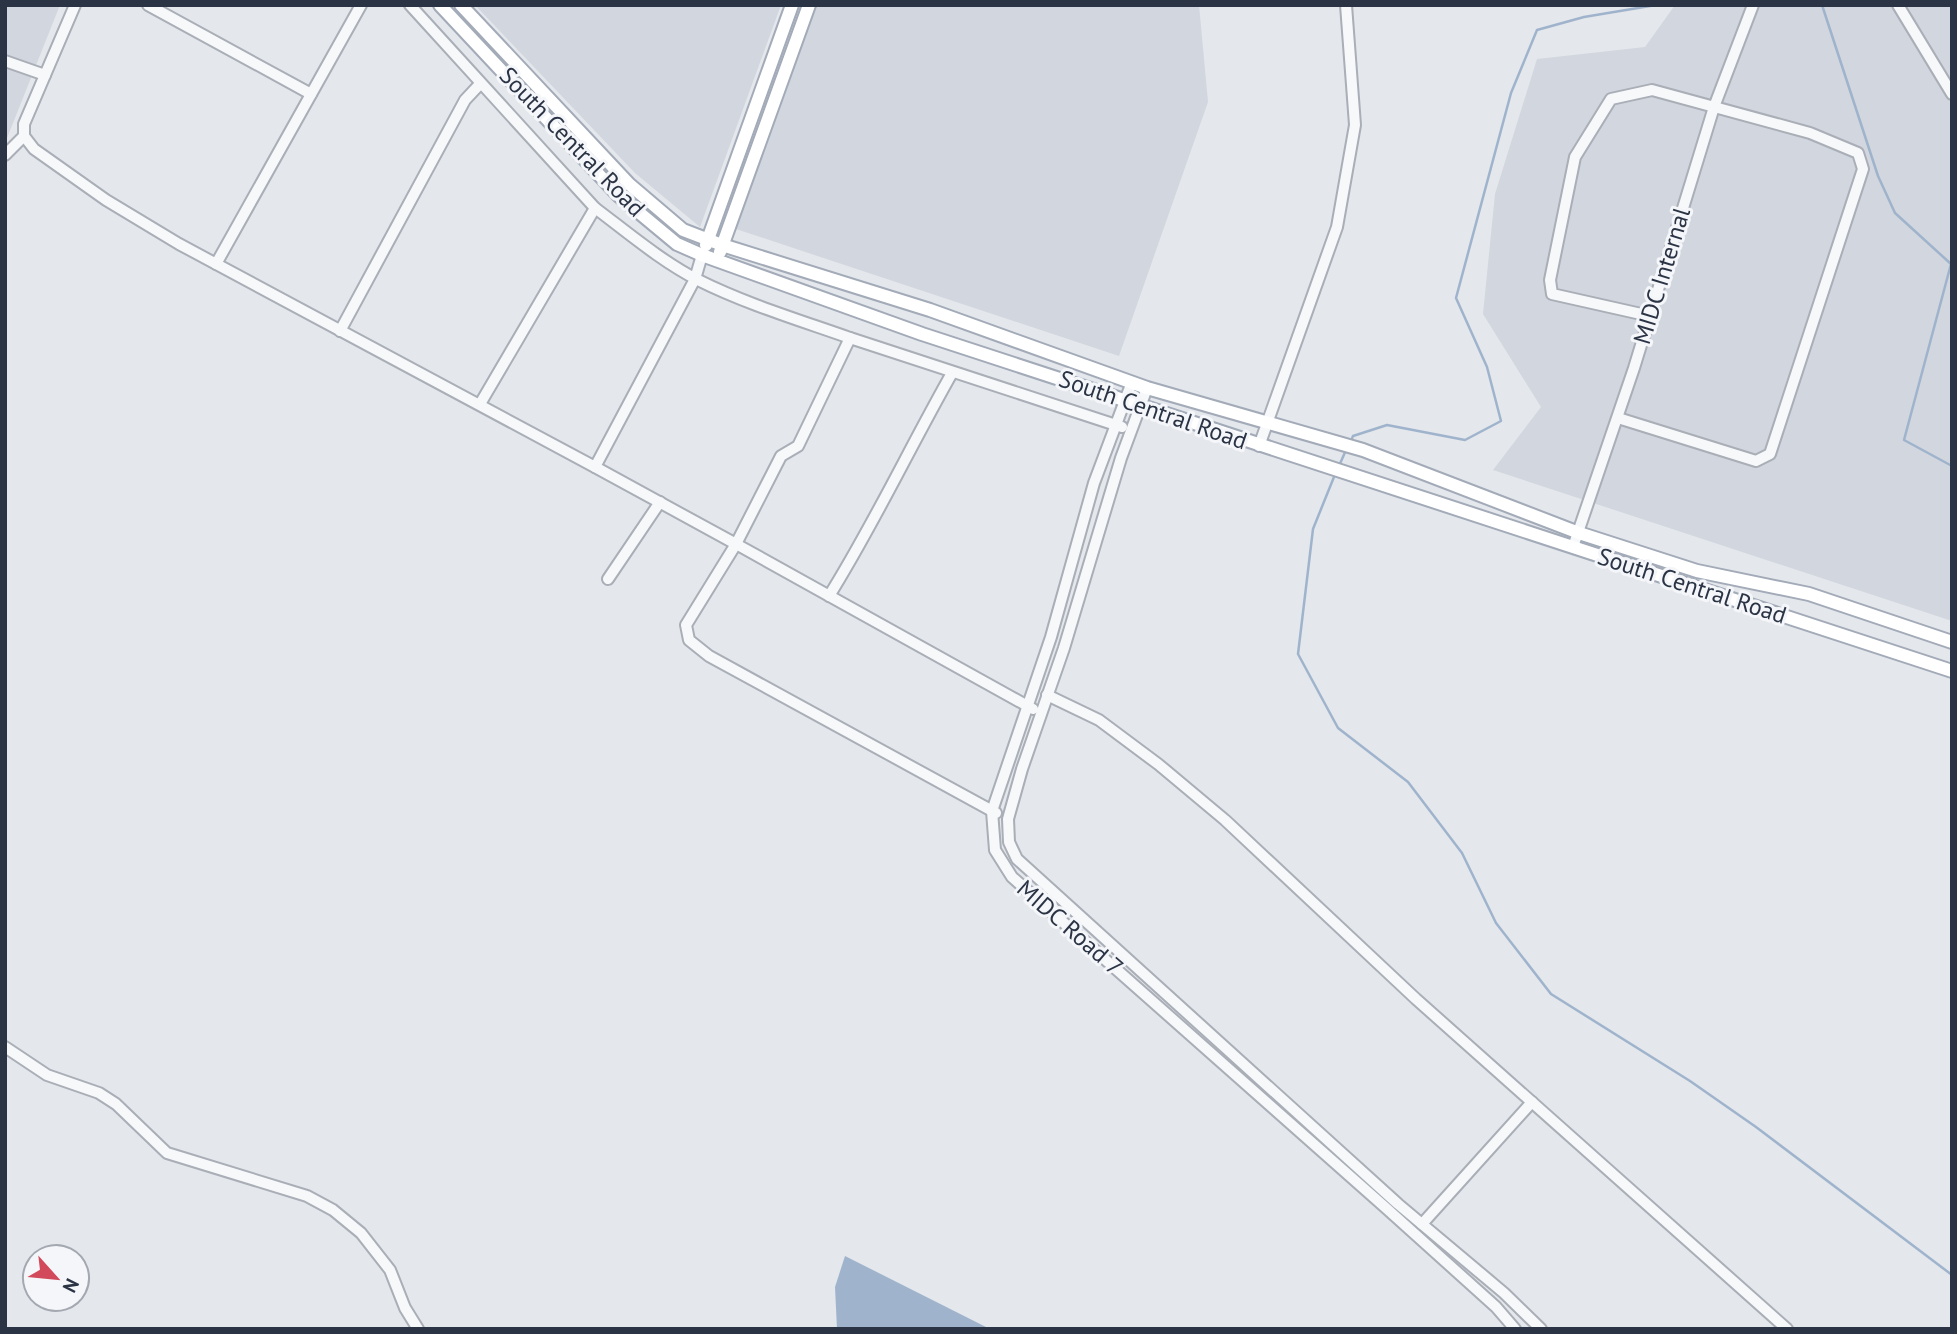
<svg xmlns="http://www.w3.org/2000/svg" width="1957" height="1334" viewBox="0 0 1957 1334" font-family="'PT Sans',sans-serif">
  <rect width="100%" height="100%" fill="#e4e7ec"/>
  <g fill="#d2d6de">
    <polygon points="5,5 60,5 5,143"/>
    <polygon points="475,5 781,5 700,227 635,173"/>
    <polygon points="817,5 1199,5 1208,102 1119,356 736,229"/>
    <polygon points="1675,5 1952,5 1952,621 1493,470 1541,407 1483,314 1495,194 1537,59 1645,47"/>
  </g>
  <polygon fill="#9fb4cc" points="845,1256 990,1329 837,1329 835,1287"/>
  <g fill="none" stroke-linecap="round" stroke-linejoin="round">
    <g stroke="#9fb4cc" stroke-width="2.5">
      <polyline points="1822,5 1878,176 1895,213 1951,264 1904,440 1952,466"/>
      <polyline points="1351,441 1353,436 1387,425 1465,440 1501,421 1487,367 1456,298 1511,93 1537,30 1584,17 1656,5"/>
      <polyline points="1339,466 1346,450"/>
      <polyline points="1336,472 1313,529 1298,654 1338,728 1408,782 1462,853 1496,923 1551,994 1690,1081 1756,1127 1952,1275"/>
    </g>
    <defs>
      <g id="minor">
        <polyline points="75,5 24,124 24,136 34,149 106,200 179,244 595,467"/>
        <polyline points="148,5 311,94"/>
        <path d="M 410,5 L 595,208 C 627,232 661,261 698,280 C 746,304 799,320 850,338"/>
        <polyline points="1898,5 1952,94"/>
        <polyline points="5,61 45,75"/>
        <polyline points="5,155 24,136"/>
        <polyline points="702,255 695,279 595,467 736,544 781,456 798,446 850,338 1122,427"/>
        <polyline points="216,264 361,5"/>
        <polyline points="340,331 465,100 480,84"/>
        <polyline points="1132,382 1094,483 1051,637 992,811 995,850 1012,877 1386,1208 1496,1307 1515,1329"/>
        <polyline points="1147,388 1121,458 1064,648 1022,769 1008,819 1009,842 1017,859 1398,1204 1504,1293 1541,1329"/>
        <polyline points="480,404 595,208"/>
        <polyline points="1618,418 1756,461 1770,454 1863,169 1858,153 1810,133 1652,90 1611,99 1575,157 1550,280 1552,294 1650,316"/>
        <polyline points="1259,446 1337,227 1355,125 1346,5"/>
        <polyline points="1573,547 1634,368 1714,107 1753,5"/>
        <polyline points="608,579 660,502"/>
        <path d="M 829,596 C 874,524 910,447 952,373"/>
        <polyline points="1047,695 1099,720 1158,764 1225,820 1416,999 1787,1329"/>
        <polyline points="996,813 709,656 689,640 686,625 736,544 1033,709"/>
        <polyline points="5,1047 47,1075 99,1093 116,1104 167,1153 307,1196 333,1210 361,1233 390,1270 405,1308 418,1329"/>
        <polyline points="1422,1224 1532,1102"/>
      </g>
      <g id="major">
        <polyline points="440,5 618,195 677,244 702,255 922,334 1952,671"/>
        <polyline points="461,5 629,184 683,230 722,245 930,310 1147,388 1363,450 1579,533 1697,571 1809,594 1952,642"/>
        <polyline points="706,245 792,5"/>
        <polyline points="720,252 809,5"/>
      </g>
    </defs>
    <use href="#minor" stroke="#a9aeb7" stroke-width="14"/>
    <use href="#major" stroke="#a3abb8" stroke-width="16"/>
    <use href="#minor" stroke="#f7f8fa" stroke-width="10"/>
    <use href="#major" stroke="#fff" stroke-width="12"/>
  </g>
  <g text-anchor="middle" stroke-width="6" stroke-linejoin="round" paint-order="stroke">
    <g font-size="24" fill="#2b3445" stroke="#f4f6f9">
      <text transform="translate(572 142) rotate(46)" y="8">South Central Road</text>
      <text transform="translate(1662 276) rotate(-73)" y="8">MIDC Internal</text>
      <text transform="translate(1153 410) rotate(19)" y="8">South Central Road</text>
      <text transform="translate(1692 586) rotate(18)" y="8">South Central Road</text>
      <text transform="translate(1070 928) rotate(41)" y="8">MIDC Road 7</text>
    </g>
  </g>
  <rect width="1957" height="1334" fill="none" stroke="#2b3445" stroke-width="14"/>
  <g transform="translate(56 1278) rotate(117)"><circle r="33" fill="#f4f6f9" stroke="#a4a8b1" stroke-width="2"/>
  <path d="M0-5L12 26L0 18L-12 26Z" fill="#d1495b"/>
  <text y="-10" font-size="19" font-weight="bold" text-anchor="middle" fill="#2b3445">N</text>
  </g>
</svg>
